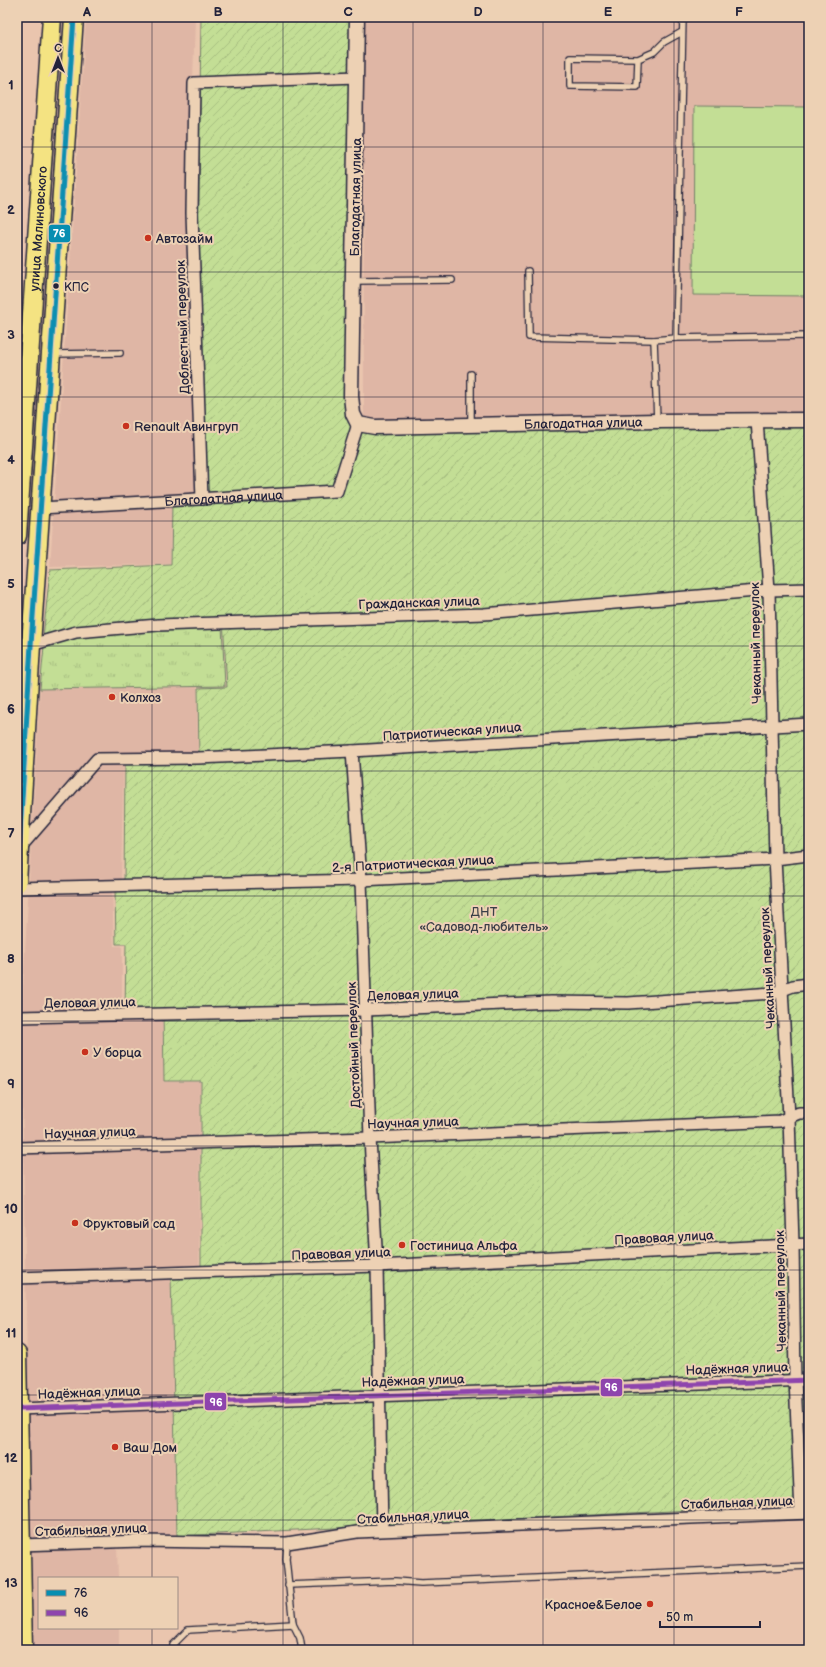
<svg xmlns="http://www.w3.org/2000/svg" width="826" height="1667" viewBox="0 0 826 1667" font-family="'Balsamiq Sans',sans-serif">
  <defs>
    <pattern id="grass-tufts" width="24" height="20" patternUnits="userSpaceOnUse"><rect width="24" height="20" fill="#c3de95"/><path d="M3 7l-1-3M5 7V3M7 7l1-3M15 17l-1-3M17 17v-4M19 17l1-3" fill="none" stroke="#a7be81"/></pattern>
    <pattern id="garden-furrows" width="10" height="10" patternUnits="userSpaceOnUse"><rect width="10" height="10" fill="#c3de95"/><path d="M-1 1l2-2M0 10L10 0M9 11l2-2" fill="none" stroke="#a7be81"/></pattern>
  </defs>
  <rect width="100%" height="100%" fill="#eac5ae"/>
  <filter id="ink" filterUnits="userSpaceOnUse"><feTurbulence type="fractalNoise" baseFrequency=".025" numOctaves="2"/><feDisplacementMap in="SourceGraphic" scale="8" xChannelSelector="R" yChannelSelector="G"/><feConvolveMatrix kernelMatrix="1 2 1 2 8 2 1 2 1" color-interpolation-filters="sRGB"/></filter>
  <g filter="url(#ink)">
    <g fill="#dfb6a5">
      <polygon points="86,17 195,17 193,82 197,493 172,495 170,564 50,567"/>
      <polygon points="363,17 809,17 809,415 364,420"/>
      <polygon points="197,687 198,754 124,755 121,883 112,884 114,946 122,946 122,1018 162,1018 164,1082 200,1082 199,1268 170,1269 176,1536 117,1545 118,1578 39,1578 39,1628 119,1628 119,1650 33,1650 30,1543 21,1022 40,689"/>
    </g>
    <polygon fill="url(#grass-tufts)" stroke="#728068" points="222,626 225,686 40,689 44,646 80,635"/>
    <polygon fill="#c3de95" stroke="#728068" points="694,106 809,107 809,296 693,295"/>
    <polygon fill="url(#garden-furrows)" stroke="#728068" points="201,17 353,17 352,430 809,426 809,1504 177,1536 171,1276 201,1275 201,1081 164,1081 163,1012 125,1013 126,944 116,944 115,890 124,889 125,762 199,760 198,688 227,687 223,619 43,638 50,570 171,565 172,504 207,503 198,274"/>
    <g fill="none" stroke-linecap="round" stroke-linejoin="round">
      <defs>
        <g id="service">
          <polyline points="638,59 637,87 570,86 570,58 638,59 654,52 664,42 682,32"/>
          <polyline points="528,271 529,337 654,340 676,338 683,17"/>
          <polyline points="353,281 452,280"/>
          <polyline points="676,338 809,336"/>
          <polyline points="654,340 657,421"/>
          <polyline points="53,354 120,353"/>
          <polyline points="471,374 471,424"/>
          <polyline points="287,1543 286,1559 293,1624 300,1638 302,1650"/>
          <polyline points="288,1585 395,1581 421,1583 809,1566"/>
          <polyline points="173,1650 173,1645 188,1630 293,1624"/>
        </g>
        <g id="minor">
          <polyline points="757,420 769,590 775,859 789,1117 793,1244 795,1380 801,1513"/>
          <polyline points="202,499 192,213 194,83 357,77"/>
          <path id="s1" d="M 41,508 L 337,491 L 358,424"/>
          <polyline points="31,645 76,632 158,625 484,614 769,590 809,589"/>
          <polyline points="352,751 361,880 370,1138 377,1266 382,1530"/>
          <polyline points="19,849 97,759 198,758 352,751 809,724"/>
          <polyline points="17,888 361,880 775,859 809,855"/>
          <polyline points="17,1017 366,1010 551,1002 628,1003 774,993 793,986 809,984"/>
          <polyline points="17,1148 370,1138 780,1121 799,1113 809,1113"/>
          <polyline points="17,1278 377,1266 809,1244"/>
          <polyline points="18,1409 809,1380"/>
          <polyline points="20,1545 141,1541 287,1543 357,1532 809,1513"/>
        </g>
        <g id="tertiary">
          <path id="s2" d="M 357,17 L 351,396 L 353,414 L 358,424 L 375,427 L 657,421 L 809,420"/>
        </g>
        <g id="trunk">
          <path id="s3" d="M 17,536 L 52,17"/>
          <polyline points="17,883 31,645 74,17"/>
          <polyline points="17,1354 23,1650"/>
        </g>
      </defs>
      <use href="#service" stroke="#22223b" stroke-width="8"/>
      <use href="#minor" stroke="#22223b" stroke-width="14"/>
      <use href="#tertiary" stroke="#22223b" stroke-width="17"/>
      <use href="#trunk" stroke="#22223b" stroke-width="21"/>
      <use href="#service" stroke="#edd1b4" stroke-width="5.5"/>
      <use href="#minor" stroke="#edd1b4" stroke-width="11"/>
      <use href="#tertiary" stroke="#edd1b4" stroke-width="14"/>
      <use href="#trunk" stroke="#f4e382" stroke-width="18"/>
      <defs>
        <polyline id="bus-1" points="17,883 31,645 74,17"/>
        <polyline id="bus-2" points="18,1409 809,1380"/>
      </defs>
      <use href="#bus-1" stroke="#edd1b4" stroke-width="8"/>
      <use href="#bus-2" stroke="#edd1b4" stroke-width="8"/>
      <use href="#bus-1" stroke="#078eb1" stroke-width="5"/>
      <use href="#bus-2" stroke="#8e44ad" stroke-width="5"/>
    </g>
  </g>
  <path fill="none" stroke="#22223b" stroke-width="1" stroke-opacity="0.55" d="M 152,17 L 152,1578M 283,17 L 283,1650M 413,17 L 413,1650M 543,17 L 543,1650M 674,17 L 674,1650M 17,147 L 809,147M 17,272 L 809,272M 17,397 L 809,397M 17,521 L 809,521M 17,646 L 809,646M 17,771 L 809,771M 17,896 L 809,896M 17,1021 L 809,1021M 17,1146 L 809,1146M 17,1270 L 809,1270M 17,1395 L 809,1395M 17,1520 L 809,1520M 152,1628 L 152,1650"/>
  <g fill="#c8321e" stroke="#edd1b4" stroke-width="1.5">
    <circle cx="148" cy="238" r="4"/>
    <circle cx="126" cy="426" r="4"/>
    <circle cx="112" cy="697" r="4"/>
    <circle cx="85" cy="1052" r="4"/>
    <circle cx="75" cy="1223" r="4"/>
    <circle cx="402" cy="1245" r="4"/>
    <circle cx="115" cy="1447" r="4"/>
    <circle cx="650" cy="1604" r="4"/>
  </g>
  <circle fill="#22223b" stroke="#edd1b4" stroke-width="1.5" cx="56" cy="286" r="3.5"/>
  <g text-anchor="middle" stroke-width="4" stroke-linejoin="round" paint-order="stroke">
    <g font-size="12" fill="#22223b" stroke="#edd1b4" text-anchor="start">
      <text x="64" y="291">КПС</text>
    </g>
    <g font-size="13" fill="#22223b" stroke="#edd1b4">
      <text transform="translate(355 197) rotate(-89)" y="5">Благодатная улица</text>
      <text dy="5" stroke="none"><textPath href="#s3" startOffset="308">улица Малиновского</textPath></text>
      <text transform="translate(182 327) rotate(-92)" y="5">Доблестный переулок</text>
      <text dy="5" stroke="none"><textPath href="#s2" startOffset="634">Благодатная улица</textPath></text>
      <text dy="5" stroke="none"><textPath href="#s1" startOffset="183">Благодатная улица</textPath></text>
      <text transform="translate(419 602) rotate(-2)" y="5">Гражданская улица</text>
      <text transform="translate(755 643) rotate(-91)" y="5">Чеканный переулок</text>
      <text transform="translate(452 731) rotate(-4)" y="5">Патриотическая улица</text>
      <text transform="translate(413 863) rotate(-3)" y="5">2-я Патриотическая улица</text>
      <text transform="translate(767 968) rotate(-93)" y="5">Чеканный переулок</text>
      <text transform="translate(413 994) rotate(-2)" y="5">Деловая улица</text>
      <text transform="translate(90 1002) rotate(-1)" y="5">Деловая улица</text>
      <text transform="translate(353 1045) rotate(-92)" y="5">Достойный переулок</text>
      <text transform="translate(413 1122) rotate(-2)" y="5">Научная улица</text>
      <text transform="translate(90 1132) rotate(-2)" y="5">Научная улица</text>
      <text transform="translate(664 1237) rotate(-3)" y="5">Правовая улица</text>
      <text transform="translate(341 1253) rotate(-2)" y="5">Правовая улица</text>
      <text transform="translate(780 1291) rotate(-91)" y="5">Чеканный переулок</text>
      <text transform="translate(737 1368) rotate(-2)" y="5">Надёжная улица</text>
      <text transform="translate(413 1380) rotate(-2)" y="5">Надёжная улица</text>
      <text transform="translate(89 1392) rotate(-2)" y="5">Надёжная улица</text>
      <text transform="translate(737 1502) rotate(-2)" y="5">Стабильная улица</text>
      <text transform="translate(413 1516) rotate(-3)" y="5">Стабильная улица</text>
      <text transform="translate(91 1529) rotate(-2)" y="5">Стабильная улица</text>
    </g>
    <g font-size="13" fill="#22223b" stroke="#edd1b4" text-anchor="start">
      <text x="156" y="243">Автозайм</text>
      <text x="134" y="431">Renault Авингруп</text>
      <text x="120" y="702">Колхоз</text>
      <text x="93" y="1057">У борца</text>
      <text x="83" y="1228">Фруктовый сад</text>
      <text x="410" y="1250">Гостиница Альфа</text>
      <text x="123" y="1452">Ваш Дом</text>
      <text x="642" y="1609" text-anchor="end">Красное&amp;Белое</text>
    </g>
    <g font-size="13" fill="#3a3e48" stroke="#edd1b4">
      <text x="484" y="916">ДНТ<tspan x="484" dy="15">«Садовод-любитель»</tspan></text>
    </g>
  </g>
  <g stroke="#edd1b4" stroke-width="1.5">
    <rect x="48" y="224" width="23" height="19" rx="4" fill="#078eb1"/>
    <rect x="600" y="1378" width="23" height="19" rx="4" fill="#8e44ad"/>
    <rect x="204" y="1392" width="23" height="19" rx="4" fill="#8e44ad"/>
  </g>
  <g font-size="11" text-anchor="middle" font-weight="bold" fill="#fff">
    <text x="59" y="237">76</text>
    <text x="611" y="1391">96</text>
    <text x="216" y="1406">96</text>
  </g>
  <rect width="826" height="1667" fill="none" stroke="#edd1b4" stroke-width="44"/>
  <rect x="38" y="1577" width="140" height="52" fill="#edd1b4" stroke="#9c8b84"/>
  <rect x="46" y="1590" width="20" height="6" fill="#078eb1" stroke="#9c8b84"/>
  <text x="74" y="1597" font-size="12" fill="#22223b">76</text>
  <rect x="46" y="1610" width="20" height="6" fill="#8e44ad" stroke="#9c8b84"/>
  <text x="74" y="1617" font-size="12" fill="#22223b">96</text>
  <g transform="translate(58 58)" stroke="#edd1b4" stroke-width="3" paint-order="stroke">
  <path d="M0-3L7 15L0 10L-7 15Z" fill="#22223b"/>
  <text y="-6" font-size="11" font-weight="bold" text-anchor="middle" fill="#22223b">С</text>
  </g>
  <path d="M660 1621v6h100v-6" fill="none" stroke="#22223b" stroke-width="2"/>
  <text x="666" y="1621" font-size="12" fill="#22223b" stroke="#edd1b4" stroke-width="3" paint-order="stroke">50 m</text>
  <rect x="22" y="22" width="782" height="1623" fill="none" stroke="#22223b" stroke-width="1.5"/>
  <g font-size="13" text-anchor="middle" font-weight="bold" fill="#22223b">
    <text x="87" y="16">A</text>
    <text x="218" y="16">B</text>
    <text x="348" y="16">C</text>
    <text x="478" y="16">D</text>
    <text x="608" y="16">E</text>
    <text x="739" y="16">F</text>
    <text x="11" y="89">1</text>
    <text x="11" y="214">2</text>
    <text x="11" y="339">3</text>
    <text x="11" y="464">4</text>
    <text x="11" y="588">5</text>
    <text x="11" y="713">6</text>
    <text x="11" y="838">7</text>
    <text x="11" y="963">8</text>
    <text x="11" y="1088">9</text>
    <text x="11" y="1213">10</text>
    <text x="11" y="1337">11</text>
    <text x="11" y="1462">12</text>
    <text x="11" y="1587">13</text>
  </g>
</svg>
